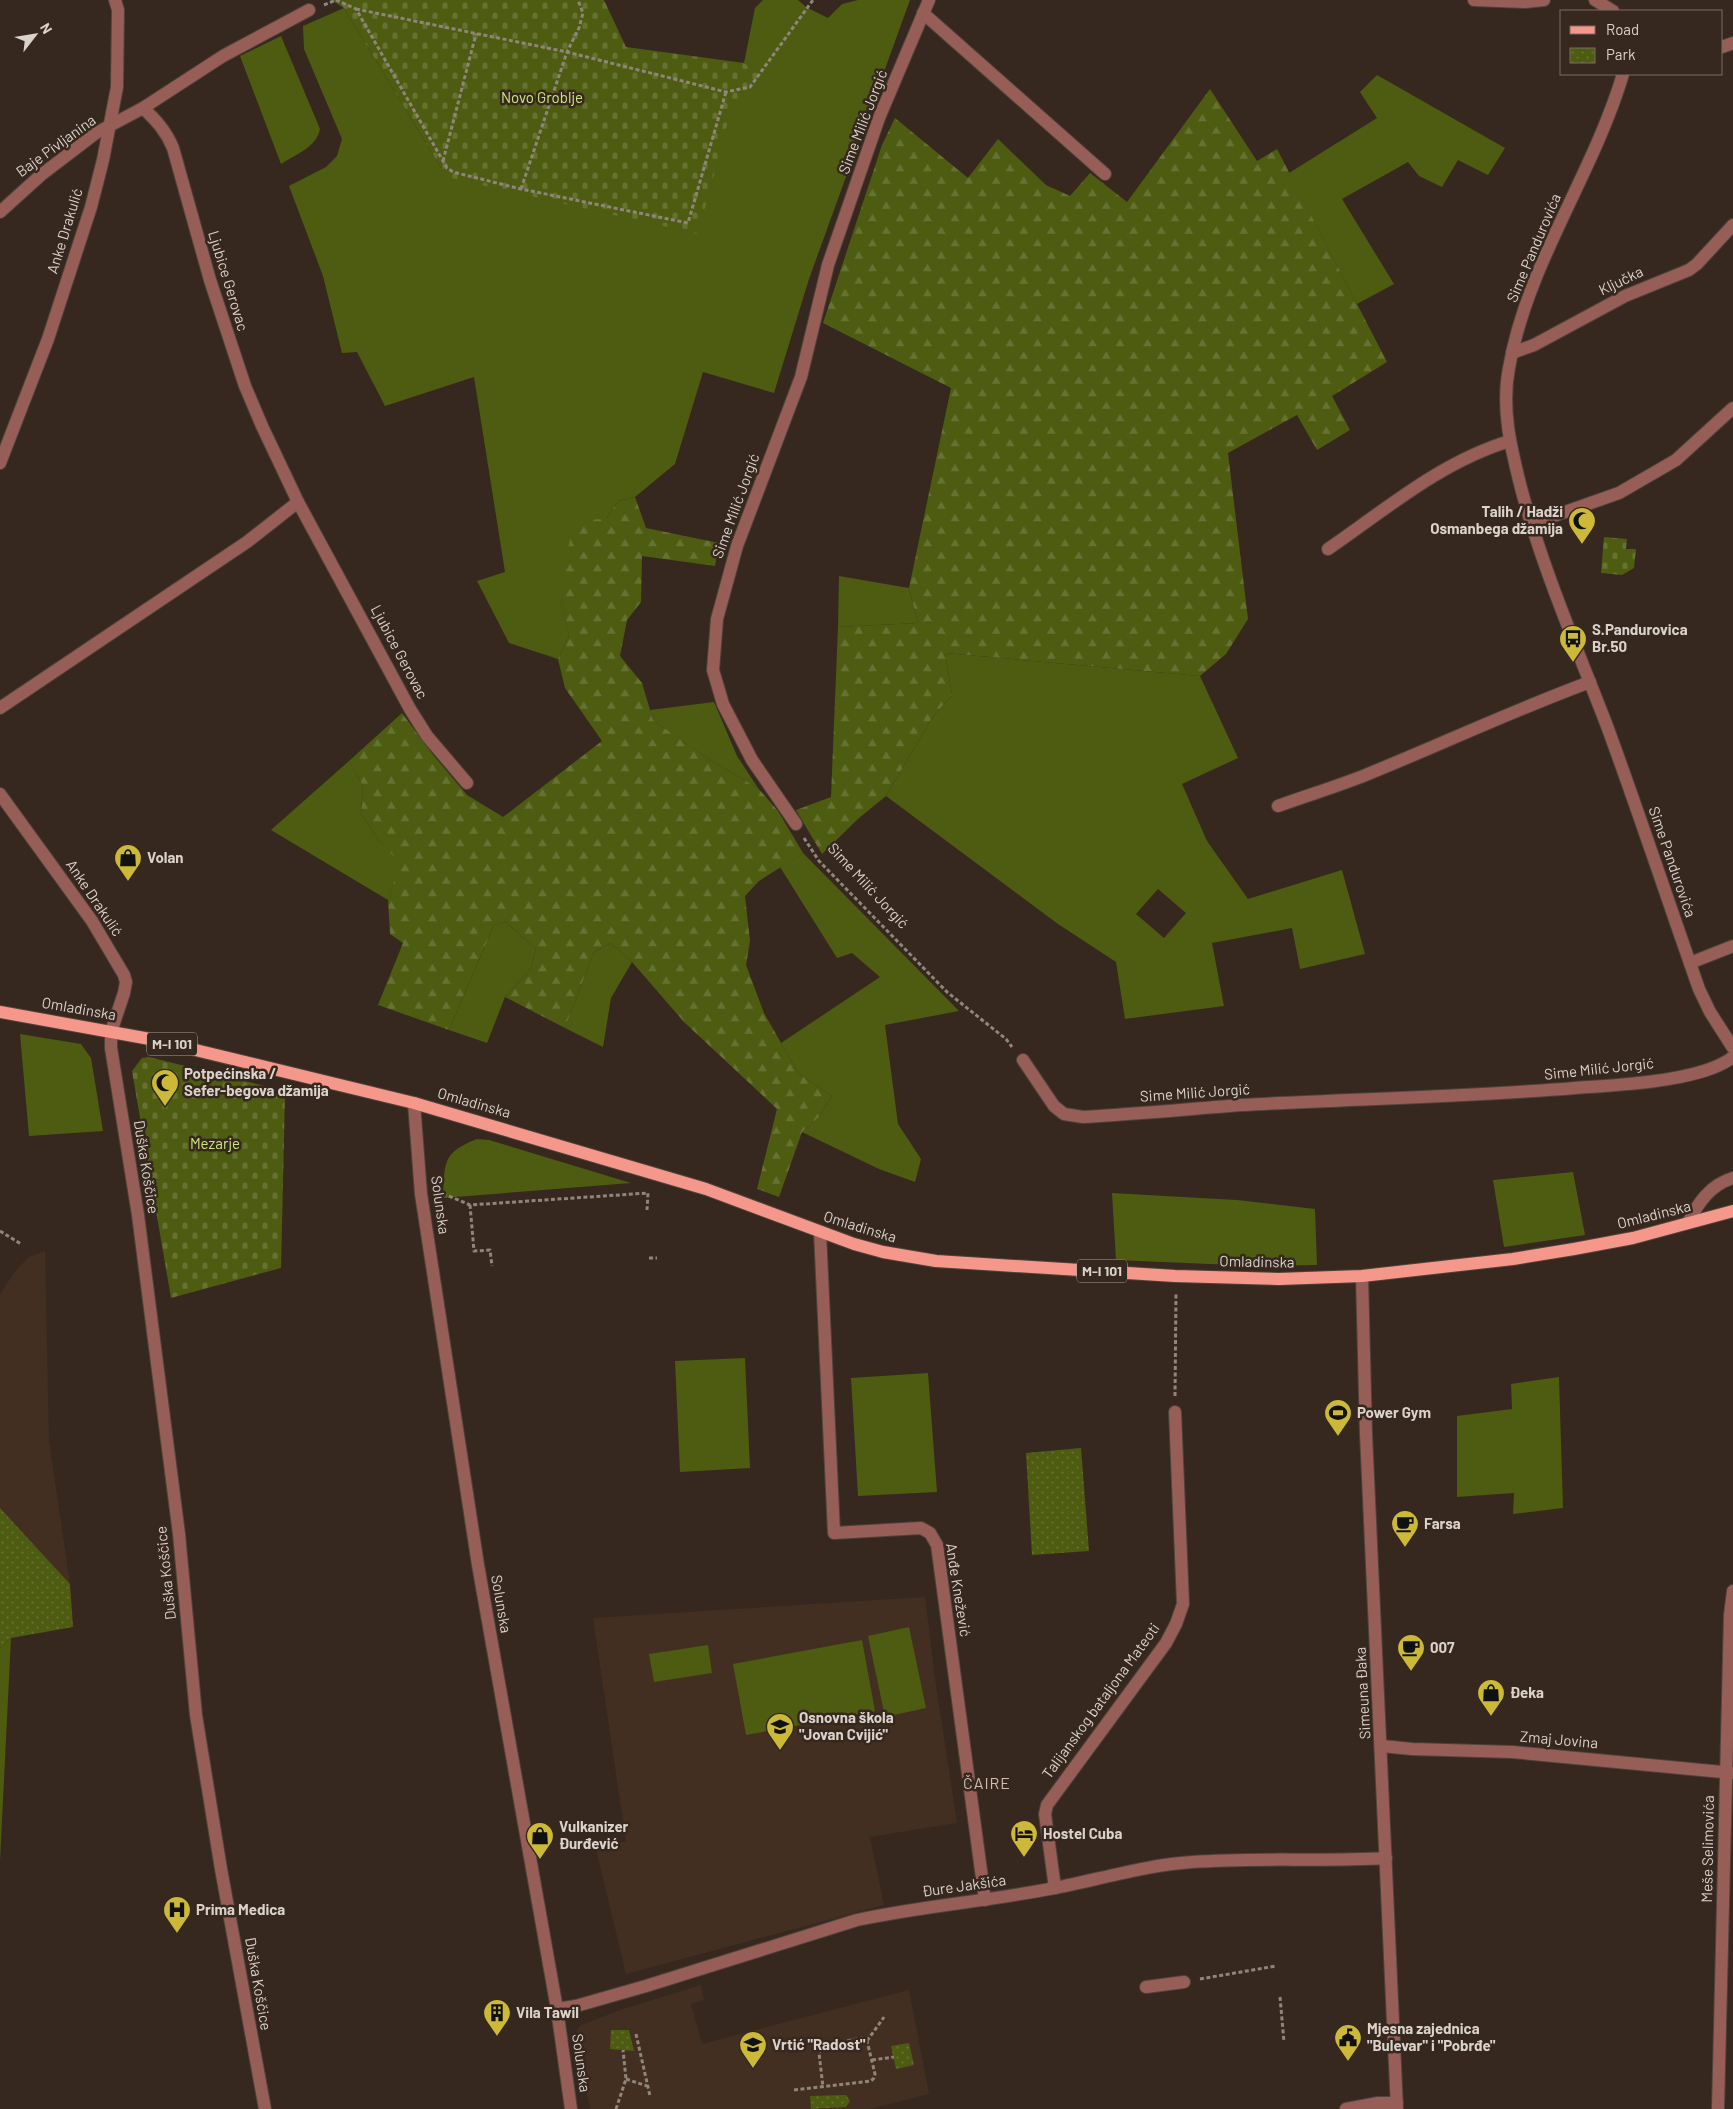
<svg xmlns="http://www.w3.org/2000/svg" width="1733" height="2109" viewBox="0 0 1733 2109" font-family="Barlow,sans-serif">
  <defs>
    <pattern id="forest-firs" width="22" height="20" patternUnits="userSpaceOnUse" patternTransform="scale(1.25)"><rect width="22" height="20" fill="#4d5c11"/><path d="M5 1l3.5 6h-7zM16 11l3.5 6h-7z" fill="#667232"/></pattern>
    <pattern id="cemetery-stones" width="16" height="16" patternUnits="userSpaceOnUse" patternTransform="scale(1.25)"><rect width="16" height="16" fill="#4d5c11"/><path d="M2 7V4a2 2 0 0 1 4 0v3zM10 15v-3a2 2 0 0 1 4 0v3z" fill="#667232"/></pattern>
    <pattern id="park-dots" width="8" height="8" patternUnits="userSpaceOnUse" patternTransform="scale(1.25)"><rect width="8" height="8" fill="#4d5c11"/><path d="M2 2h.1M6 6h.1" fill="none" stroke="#667232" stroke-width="1.8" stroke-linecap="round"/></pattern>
  </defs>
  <rect width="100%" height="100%" fill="#36281e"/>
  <g fill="#422f21">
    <polygon points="45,1251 49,1441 70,1584 0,1508 0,1294 16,1270 29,1257"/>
    <polygon points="925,1597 935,1679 957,1823 870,1837 884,1905 626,1974 596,1849 626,1841 593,1618"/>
    <polygon points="701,1985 704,2000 691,2004 702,2044 909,1990 929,2094 869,2109 590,2109 577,2042 577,2030 581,2025 623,2009"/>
  </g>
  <g fill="#4d5c11" fill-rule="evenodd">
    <polygon points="763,0 798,0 806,7 828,18 842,4 858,0 910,0 809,279 774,393 703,372 675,464 635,497 618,501 606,519 561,599 569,636 558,659 509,643 477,581 505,572 474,377 385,406 357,352 342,353 323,276 289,186 326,167 337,156 342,139 304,49 303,26 344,8 441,168 734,99 763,76 744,63 755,8"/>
    <path d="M 281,36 L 320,129 C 316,148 296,154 281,164 L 240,56 Z"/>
    <polygon points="1377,75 1505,148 1488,175 1458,160 1442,187 1419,176 1408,162 1342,199 1394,284 1357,304 1289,173 1377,118 1360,92"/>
    <polygon points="839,576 909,588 918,623 838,627"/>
    <path d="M 945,653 L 1200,676 L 1238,758 L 1182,784 L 1207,841 L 1248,899 L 1342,870 L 1365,954 L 1300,969 L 1292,928 L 1212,943 L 1224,1006 L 1125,1019 L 1116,962 L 1058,924 L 886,796 L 932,718 L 952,695 ZM 1158,889 L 1186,913 L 1164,938 L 1136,914 Z"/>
    <polygon points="714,702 737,756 758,788 710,760 678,738 653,720 650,710"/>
    <polygon points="349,761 363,786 361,814 378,839 401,863 388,900 271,830"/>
    <polygon points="803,853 959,1011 885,1025 898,1124 921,1159 915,1182 879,1169 802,1132 819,1117 832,1096 798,1073 781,1043 880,977 852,953 837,958 780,867"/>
    <polygon points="506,922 536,949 531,969 505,997 487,1043 449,1030 494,925"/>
    <polygon points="611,943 632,962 611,998 603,1047 565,1028 594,952"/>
    <polygon points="20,1034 81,1044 91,1058 103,1131 29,1136"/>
    <path d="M 477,1139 L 489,1140 L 631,1183 L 443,1198 C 445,1164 441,1153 477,1139 Z"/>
    <polygon points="1573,1172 1585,1235 1504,1247 1493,1180"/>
    <polygon points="1112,1193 1237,1200 1315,1209 1317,1265 1256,1266 1116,1260"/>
    <polygon points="745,1358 750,1468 680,1472 675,1361"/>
    <polygon points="928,1373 937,1492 858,1496 851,1378"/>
    <polygon points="1559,1377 1563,1508 1513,1514 1514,1493 1457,1497 1457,1416 1512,1409 1511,1384"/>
    <polygon points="909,1627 926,1708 885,1717 868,1636"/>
    <polygon points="11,1638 0,1861 0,1648"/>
    <polygon points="862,1640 875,1711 746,1735 733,1664"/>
    <polygon points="708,1645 712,1673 654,1682 649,1654"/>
  </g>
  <g fill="url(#forest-firs)">
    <polygon points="1210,89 1257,161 1277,149 1387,362 1332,396 1350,430 1317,450 1297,415 1228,453 1248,619 1226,654 1200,676 945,653 952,695 932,718 886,796 859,818 822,854 796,810 831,797 838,627 918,623 909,588 951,388 823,323 882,145 895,118 968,178 998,139 1046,185 1070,196 1090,173 1127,202"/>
    <polygon points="635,497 646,528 719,543 715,566 642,556 641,602 627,620 620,656 642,683 653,720 710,760 758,788 778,811 803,853 759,881 745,896 750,941 746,965 764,1013 798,1073 832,1096 819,1117 802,1132 779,1197 757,1189 777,1109 684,1022 632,962 611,943 594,952 565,1028 505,997 531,969 536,949 506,922 494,925 449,1030 378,1005 403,943 390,934 388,900 400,863 378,839 361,814 363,786 349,761 402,713 434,756 467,795 503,817 602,741 565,688 558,659 569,636 561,600 564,568 574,520 606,519 618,501"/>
  </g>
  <g fill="url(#cemetery-stones)">
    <polygon points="331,0 604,0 626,47 744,63 764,76 747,102 734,99 698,234 451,178 441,168 344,8"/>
    <polygon points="1604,537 1627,539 1626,549 1636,549 1634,568 1622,575 1601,573"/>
    <polygon points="149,1057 261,1085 285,1094 281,1268 171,1298 132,1071 142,1058"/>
  </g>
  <g fill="url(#park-dots)">
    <polygon points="1081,1448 1089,1551 1032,1555 1026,1453"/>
    <polygon points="0,1508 70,1584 73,1627 11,1638 0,1648"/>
    <polygon points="611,2030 629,2030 634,2051 610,2049"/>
    <polygon points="909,2043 914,2065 896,2069 891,2046"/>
    <polygon points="846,2095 850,2101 846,2107 811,2109 810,2096"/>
  </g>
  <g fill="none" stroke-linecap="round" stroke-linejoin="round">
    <defs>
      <g id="minor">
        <polyline points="1474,0 1525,2 1544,0"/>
        <polyline points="1595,0 1613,11"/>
        <polyline points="923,13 1105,174"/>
        <polyline points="1722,47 1733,43"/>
        <path d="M 1623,74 C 1593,175 1527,264 1509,368 C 1501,409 1511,448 1521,488 C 1543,570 1577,648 1607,726 C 1639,813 1668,901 1699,989 L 1710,1012 L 1733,1048"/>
        <polyline points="143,108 223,56 309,10"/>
        <path d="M 0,212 L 41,175 L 96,133 L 143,108 C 156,120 166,131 173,148 L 210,280 L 245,386 L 262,426 L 298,502 L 410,709 L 427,736 L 467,783"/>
        <polyline points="1512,353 1534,345 1625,296 1689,270 1697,264 1733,225"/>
        <polyline points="0,463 48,339 91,207 103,160 117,87 118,10 115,0"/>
        <polyline points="1531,524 1619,493 1676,460 1733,408"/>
        <path d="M 1328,549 C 1385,510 1442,461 1510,441"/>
        <polyline points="0,708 247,542 298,502"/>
        <polyline points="0,794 92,921 124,975 126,982 124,993 111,1032 111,1048 138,1215 179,1534 196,1715 221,1869 265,2109"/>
        <path d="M 1278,806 C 1308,795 1339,786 1368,774 C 1442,744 1514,710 1590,682"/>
        <polyline points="796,824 752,760 723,704 713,670 717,619 737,546 801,377 828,265 879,118 929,0"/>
        <polyline points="1690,963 1733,946"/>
        <path d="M 1023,1060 L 1054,1106 L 1064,1114 L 1083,1117 C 1136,1114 1189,1109 1242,1105 C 1353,1099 1464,1097 1575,1088 C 1616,1085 1701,1082 1733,1057"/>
        <polyline points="414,1103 421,1194 478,1565 557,2009 571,2109"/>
        <path d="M 1688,1223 C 1698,1203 1710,1185 1733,1178"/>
        <polyline points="820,1232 834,1533 921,1528 930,1533 937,1545 985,1900"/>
        <polyline points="1362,1276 1366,1434 1397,2109"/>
        <polyline points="1382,1746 1412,1749 1512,1752 1733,1773"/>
        <polyline points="1055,1888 1045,1814 1047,1805 1166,1643 1176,1624 1183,1604 1175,1412"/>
        <polyline points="1146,1987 1184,1982"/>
        <path d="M 557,2009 L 576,2006 L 646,1986 L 857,1920 C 922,1906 989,1901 1055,1888 C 1101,1879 1146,1865 1192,1862 C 1257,1857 1321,1862 1386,1858"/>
        <polyline points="1346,2109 1378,2103 1397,2103"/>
        <polyline points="1718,2109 1730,1615 1733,1591"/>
      </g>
      <polyline id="major" points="0,1012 150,1039 414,1103 706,1189 854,1244 883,1252 936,1261 1175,1276 1279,1279 1362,1276 1513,1259 1574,1249 1633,1238 1733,1211"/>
    </defs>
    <use href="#minor" stroke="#50433a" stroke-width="14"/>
    <use href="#major" stroke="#50433a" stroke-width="14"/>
    <g stroke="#90857c" stroke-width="3" stroke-dasharray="4 2.5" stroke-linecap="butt">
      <polyline points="336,0 356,9 447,168 453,172 521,189 688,223 726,92"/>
      <polyline points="324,5 336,0"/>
      <polyline points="356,9 567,52 726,92 750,87 813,0"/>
      <polyline points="443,161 476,34"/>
      <polyline points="521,189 567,52 579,28 583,13 578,0"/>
      <polyline points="804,838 819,861 947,992 1006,1039 1012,1047"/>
      <polyline points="437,1191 470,1205 648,1193 647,1210"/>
      <polyline points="470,1205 474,1251 490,1250 492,1266"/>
      <polyline points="0,1231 21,1244"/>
      <polyline points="649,1258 657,1258"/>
      <polyline points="1175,1396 1176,1294 1178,1294"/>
      <polyline points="1200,1979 1276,1966"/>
      <polyline points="1280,1997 1284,2042"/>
      <polyline points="636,2034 650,2096"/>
      <polyline points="867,2041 884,2017"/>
      <polyline points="872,2060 894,2057"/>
      <polyline points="626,2079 647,2086"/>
      <polyline points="794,2090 871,2081 874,2078 875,2074 867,2041 862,2038 824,2045 819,2053 823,2087"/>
      <polyline points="616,2109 626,2079 623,2050"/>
    </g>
    <use href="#minor" stroke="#975e57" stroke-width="12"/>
    <use href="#major" stroke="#f5978b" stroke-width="12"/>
  </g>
  <defs>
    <symbol id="mosque-pin" viewBox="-11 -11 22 30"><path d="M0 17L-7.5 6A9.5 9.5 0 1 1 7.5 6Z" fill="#ccb938" stroke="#36281e"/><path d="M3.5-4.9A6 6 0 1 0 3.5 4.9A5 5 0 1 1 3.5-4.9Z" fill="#111"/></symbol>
    <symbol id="bus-pin" viewBox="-11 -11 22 30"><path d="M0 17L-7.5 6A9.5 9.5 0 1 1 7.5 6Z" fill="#ccb938" stroke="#36281e"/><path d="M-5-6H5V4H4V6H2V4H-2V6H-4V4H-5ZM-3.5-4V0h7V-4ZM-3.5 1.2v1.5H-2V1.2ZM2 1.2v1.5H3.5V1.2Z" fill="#111"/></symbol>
    <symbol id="shop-pin" viewBox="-11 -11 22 30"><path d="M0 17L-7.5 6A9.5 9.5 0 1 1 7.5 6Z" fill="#ccb938" stroke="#36281e"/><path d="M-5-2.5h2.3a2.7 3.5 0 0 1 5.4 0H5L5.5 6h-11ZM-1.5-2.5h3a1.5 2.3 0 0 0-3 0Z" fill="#111"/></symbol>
    <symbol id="stadium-pin" viewBox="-11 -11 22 30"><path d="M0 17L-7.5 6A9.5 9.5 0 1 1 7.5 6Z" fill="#ccb938" stroke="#36281e"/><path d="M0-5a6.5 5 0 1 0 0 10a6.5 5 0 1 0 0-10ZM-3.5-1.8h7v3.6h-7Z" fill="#111"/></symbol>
    <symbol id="cafe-pin" viewBox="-11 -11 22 30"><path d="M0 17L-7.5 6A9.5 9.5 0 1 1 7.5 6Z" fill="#ccb938" stroke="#36281e"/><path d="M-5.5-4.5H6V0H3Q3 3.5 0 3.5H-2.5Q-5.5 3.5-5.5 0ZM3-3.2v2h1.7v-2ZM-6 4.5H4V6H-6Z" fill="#111"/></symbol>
    <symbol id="school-pin" viewBox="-11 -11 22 30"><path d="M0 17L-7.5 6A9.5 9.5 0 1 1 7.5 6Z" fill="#ccb938" stroke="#36281e"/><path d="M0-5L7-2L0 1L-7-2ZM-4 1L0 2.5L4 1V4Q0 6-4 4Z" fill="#111"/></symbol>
    <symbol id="hotel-pin" viewBox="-11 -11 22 30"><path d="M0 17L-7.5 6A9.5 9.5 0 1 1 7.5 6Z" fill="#ccb938" stroke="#36281e"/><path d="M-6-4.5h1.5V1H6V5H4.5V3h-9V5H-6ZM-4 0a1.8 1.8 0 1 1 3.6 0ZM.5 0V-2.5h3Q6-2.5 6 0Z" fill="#111"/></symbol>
    <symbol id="hospital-pin" viewBox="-11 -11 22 30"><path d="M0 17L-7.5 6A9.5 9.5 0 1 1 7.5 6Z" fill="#ccb938" stroke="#36281e"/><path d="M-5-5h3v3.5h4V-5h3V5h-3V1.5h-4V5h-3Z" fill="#111"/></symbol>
    <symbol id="building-pin" viewBox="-11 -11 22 30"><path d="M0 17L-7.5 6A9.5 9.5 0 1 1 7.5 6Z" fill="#ccb938" stroke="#36281e"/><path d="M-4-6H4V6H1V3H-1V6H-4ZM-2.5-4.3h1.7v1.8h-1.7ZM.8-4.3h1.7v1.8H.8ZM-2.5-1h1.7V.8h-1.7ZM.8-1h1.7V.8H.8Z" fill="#111"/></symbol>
    <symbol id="civic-pin" viewBox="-11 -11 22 30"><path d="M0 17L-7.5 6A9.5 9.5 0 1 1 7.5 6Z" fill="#ccb938" stroke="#36281e"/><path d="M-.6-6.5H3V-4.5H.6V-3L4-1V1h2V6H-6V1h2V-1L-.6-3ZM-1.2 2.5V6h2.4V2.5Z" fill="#111"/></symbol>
  </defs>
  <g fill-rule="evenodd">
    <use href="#mosque-pin" x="1566" y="505" width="32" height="43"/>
    <use href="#bus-pin" x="1557" y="623" width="32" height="43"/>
    <use href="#shop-pin" x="112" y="842" width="32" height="43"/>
    <use href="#mosque-pin" x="149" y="1067" width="32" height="43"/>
    <use href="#stadium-pin" x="1322" y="1397" width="32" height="43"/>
    <use href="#cafe-pin" x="1389" y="1508" width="32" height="43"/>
    <use href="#cafe-pin" x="1395" y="1632" width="32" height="43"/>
    <use href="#shop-pin" x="1475" y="1677" width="32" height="43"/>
    <use href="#school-pin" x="764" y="1711" width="32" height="43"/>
    <use href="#hotel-pin" x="1008" y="1818" width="32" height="43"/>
    <use href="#shop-pin" x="524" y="1820" width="32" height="43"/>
    <use href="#hospital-pin" x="161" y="1894" width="32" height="43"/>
    <use href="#building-pin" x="481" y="1997" width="32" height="43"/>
    <use href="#civic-pin" x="1332" y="2022" width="32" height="43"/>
    <use href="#school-pin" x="737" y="2029" width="32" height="43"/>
  </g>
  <g text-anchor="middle" stroke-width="5" stroke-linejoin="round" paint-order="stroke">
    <g fill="#36281e" stroke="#aa9f97" stroke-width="1">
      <rect x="147" y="1032.5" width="50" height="23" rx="4"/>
      <rect x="1077" y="1259.5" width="50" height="23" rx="4"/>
    </g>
    <g font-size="14" font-weight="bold" fill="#dbd2cb">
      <text x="172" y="1049">M-I 101</text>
      <text x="1102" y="1276">M-I 101</text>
    </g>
    <g font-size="15" fill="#cde879" stroke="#36281e">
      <text x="542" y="103">Novo Groblje</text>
      <text x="215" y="1149">Mezarje</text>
    </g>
    <g font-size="15" fill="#dbd2cb" stroke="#36281e">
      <text transform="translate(863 122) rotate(-69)" y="5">Sime Milić Jorgić</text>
      <text transform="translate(56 146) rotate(-36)" y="5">Baje Pivljanina</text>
      <text transform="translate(65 231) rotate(-73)" y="5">Anke Drakulić</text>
      <text transform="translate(1534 248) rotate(-67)" y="5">Sime Pandurovića</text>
      <text transform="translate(228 281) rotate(73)" y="5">Ljubice Gerovac</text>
      <text transform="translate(1621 281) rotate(-26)" y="5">Ključka</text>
      <text transform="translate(736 506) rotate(-70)" y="5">Sime Milić Jorgić</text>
      <text transform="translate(399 652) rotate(62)" y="5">Ljubice Gerovac</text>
      <text transform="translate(1672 862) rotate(71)" y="5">Sime Pandurovića</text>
      <text transform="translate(868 886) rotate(47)" y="5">Sime Milić Jorgić</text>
      <text transform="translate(94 898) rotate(56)" y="5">Anke Drakulić</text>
      <text transform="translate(79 1009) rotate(10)" y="5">Omladinska</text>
      <text transform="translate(1599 1069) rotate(-6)" y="5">Sime Milić Jorgić</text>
      <text transform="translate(1195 1093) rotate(-4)" y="5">Sime Milić Jorgić</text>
      <text transform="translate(474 1103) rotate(16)" y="5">Omladinska</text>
      <text transform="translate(146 1167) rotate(81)" y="5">Duška Koščice</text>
      <text transform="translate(440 1205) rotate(82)" y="5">Solunska</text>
      <text transform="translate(1654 1215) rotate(-14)" y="5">Omladinska</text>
      <text transform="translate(860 1227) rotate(17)" y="5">Omladinska</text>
      <text transform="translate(1257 1262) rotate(1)" y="5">Omladinska</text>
      <text transform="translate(166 1573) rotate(-96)" y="5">Duška Koščice</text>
      <text transform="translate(958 1590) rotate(81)" y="5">Anđe Knežević</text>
      <text transform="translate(501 1604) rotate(80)" y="5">Solunska</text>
      <text transform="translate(1363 1693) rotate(-93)" y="5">Simeuna Đaka</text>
      <text transform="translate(1101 1701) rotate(-54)" y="5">Talijanskog bataljona Mateoti</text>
      <text transform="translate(1559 1740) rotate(5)" y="5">Zmaj Jovina</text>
      <text transform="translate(1708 1849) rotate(-89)" y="5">Meše Selimovića</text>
      <text transform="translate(964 1886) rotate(-8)" y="5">Đure Jakšića</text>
      <text transform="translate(258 1984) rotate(80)" y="5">Duška Koščice</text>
      <text transform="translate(581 2063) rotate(82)" y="5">Solunska</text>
    </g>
    <g font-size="15" font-weight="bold" fill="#dbd2cb" stroke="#36281e" text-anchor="start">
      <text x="1563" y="517" text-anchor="end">Talih / Hadži<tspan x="1563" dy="17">Osmanbega džamija</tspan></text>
      <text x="1592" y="635">S.Pandurovica<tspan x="1592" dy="17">Br.50</tspan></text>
      <text x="147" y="863">Volan</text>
      <text x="184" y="1079">Potpećinska /<tspan x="184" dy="17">Sefer-begova džamija</tspan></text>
      <text x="1357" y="1418">Power Gym</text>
      <text x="1424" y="1529">Farsa</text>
      <text x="1430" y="1653">007</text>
      <text x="1510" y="1698">Đeka</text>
      <text x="799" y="1723">Osnovna škola<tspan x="799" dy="17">"Jovan Cvijić"</tspan></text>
      <text x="559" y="1832">Vulkanizer<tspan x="559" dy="17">Đurđević</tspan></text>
      <text x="1043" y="1839">Hostel Cuba</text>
      <text x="196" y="1915">Prima Medica</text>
      <text x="516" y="2018">Vila Tawil</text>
      <text x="1367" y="2034">Mjesna zajednica<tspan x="1367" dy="17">"Bulevar" i "Pobrđe"</tspan></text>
      <text x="772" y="2050">Vrtić "Radost"</text>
    </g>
    <g font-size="16" letter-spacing="1" fill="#d1bfb2" stroke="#36281e">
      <text x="987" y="1789">ČAIRE</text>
    </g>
  </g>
  <rect x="1560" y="10" width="162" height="65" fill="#36281e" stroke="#786c63"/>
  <rect x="1570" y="26" width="25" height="8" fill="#f5978b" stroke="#786c63"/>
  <text x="1606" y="35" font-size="15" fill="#dbd2cb">Road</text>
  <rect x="1570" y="48" width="25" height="15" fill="url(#park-dots)" stroke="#786c63"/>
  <text x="1606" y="60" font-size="15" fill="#dbd2cb">Park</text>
  <g transform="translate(35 35) rotate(59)" stroke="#36281e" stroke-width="4" paint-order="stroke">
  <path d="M0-4L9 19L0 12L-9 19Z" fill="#dbd2cb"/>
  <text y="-8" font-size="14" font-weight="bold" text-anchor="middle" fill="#dbd2cb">N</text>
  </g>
</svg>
